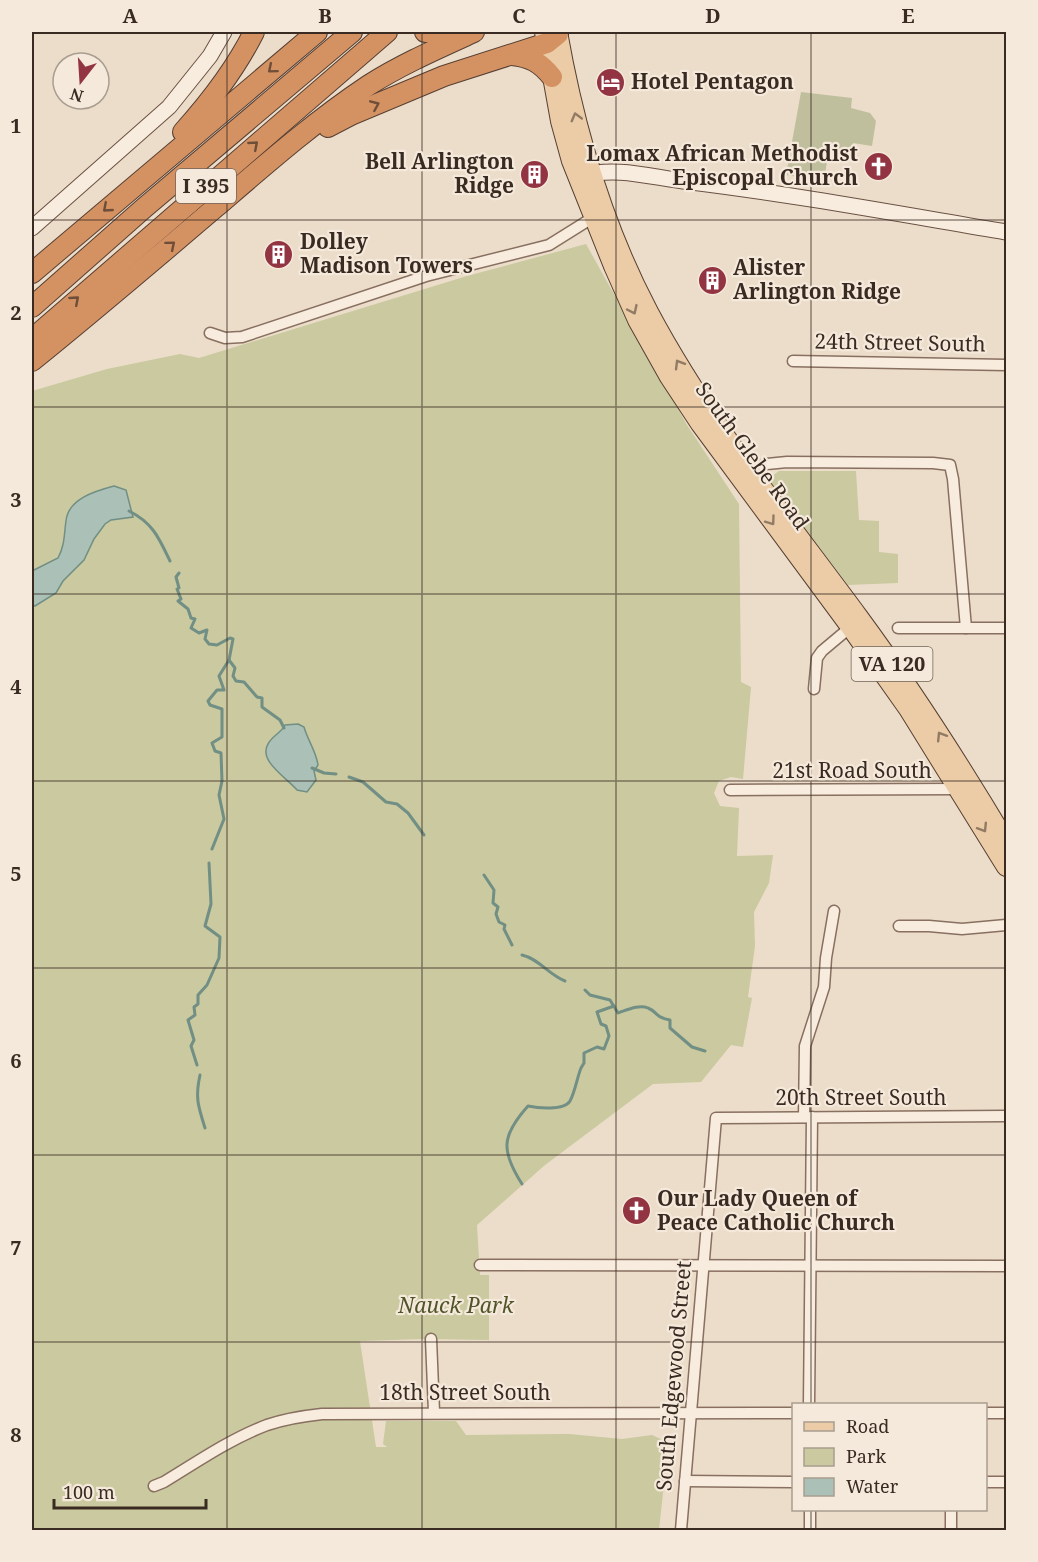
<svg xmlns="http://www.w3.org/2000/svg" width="1038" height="1562" viewBox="0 0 1038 1562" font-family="'Noto Serif',serif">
  <rect width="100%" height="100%" fill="#ecddca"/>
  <g fill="#cac99f">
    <polygon points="586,244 687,425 739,504 741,682 751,687 743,779 731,777 719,781 714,793 720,806 739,808 737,856 773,855 769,883 754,912 755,946 748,997 752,998 743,1047 731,1045 701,1082 653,1084 545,1165 477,1225 480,1275 489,1275 489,1340 424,1339 360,1341 376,1447 387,1447 383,1444 386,1421 456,1421 466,1435 569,1434 622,1439 652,1435 665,1441 667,1456 659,1530 32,1530 32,391 107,369 180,354 199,358 467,276"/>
    <polygon points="779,471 856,471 859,520 879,521 879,552 898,554 898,583 848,585 772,484 772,476"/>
  </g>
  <polygon fill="#c0bf9d" points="801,92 852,98 851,108 870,113 876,121 872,146 853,143 852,151 829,148 824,181 786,175"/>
  <g fill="#abc1b7" stroke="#718f84" stroke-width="1.5">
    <path d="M 114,486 L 126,490 L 133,517 L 111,520 L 105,524 L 94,539 L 84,560 L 63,581 L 56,593 L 35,606 L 32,604 L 32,571 L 58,558 C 65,545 64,534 66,521 C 68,499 95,491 114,486 Z"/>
    <path d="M 298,724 L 304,727 C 308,741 316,751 318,765 L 314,771 L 316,780 L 307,792 L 297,790 C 286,777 258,761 268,744 C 272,736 281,733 285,725 Z"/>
  </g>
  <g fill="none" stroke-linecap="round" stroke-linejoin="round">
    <g stroke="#718f84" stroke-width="3">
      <path d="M 129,511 C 153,523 159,538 170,561"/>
      <polyline points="179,573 176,577 179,588 177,589 181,599 178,601 188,609 191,618 195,619 191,628 199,633 207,630 205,639 209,644 217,645 230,638 233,639 229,660 235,668 233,676 236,681 244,682 257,697 262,698 262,707 280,720 284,728"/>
      <polyline points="312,768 324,773 336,774"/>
      <polyline points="349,777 363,782 386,802 397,804 408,813 424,835"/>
      <polyline points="212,849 224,819 219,795 222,781 221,753 215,751 212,743 222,737 222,709 210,705 208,701 217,690 224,690 219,676 229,660"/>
      <polyline points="484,875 494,890 493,903 498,907 496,914 499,922 505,925 504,929 512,945"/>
      <path d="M 522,955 C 539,959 548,974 565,981"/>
      <path d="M 585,990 L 590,995 L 610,1000 L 618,1013 C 627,1010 639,1004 648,1008 C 658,1012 654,1017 670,1020 L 670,1028 L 692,1047 L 705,1051"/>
      <polyline points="197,1065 191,1046 194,1040 188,1020 195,1015 194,1007 198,1004 198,995 207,985 219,958 220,937 205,926 211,904 209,863"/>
      <path d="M 200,1075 C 195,1097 198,1106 205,1128"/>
      <path d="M 522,1184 C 501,1151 501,1136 528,1106 C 537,1108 564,1111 570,1101 C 575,1092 577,1078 581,1068 L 584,1063 L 584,1053 L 597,1047 L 604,1049 L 609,1036 L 606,1026 L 601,1024 L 597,1012 L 614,1006"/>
    </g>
    <defs>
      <g id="street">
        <polyline points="210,333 225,338 242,337 426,276 549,245 597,215"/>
        <polyline points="793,361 1006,365"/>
        <polyline points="746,471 767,464 787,462 933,463 950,465 953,479 966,628"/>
        <polyline points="898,628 1006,628"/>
        <polyline points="814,689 817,658 822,651 853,625"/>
        <polyline points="730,790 961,789"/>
        <polyline points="899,926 929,926 962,929 1006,925"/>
        <polyline points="804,1117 805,1046 824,987 826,958 834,911"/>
        <polyline points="480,1265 1006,1266"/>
        <polyline points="431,1339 434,1412"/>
        <polyline points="809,1404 812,1117"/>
        <polyline points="986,1413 1006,1413"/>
        <polyline points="685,1481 794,1482"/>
        <polyline points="986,1482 1006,1482"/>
        <path d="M 154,1486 L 164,1482 C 197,1462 230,1439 267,1425 C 285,1419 303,1416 322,1414 L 794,1413"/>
        <polyline points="951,1510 951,1530"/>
        <polyline points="681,1530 716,1118 1006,1116"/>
        <polyline points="810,1530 810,1510"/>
      </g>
      <g id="secondary">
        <path d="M 583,176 C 614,166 651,177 683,181 C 791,194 899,214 1006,232"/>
        <polyline points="32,228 169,107 210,56 224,32"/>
      </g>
      <g id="primary">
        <polyline points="544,32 560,121 571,161 613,266 637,320 669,377 700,424 850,627 908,709 1006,867"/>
        <path d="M 558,32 C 575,128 603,225 649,312 C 707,421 786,518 859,617 C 912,689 960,764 1006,841"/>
      </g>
      <g id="highway">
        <polyline points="425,32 446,32"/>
        <path d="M 512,55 C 530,57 540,62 552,77"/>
        <polyline points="328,127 353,114 444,76 547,43 558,34"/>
        <path d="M 183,132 C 210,102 236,68 254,32"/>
        <polyline points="32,273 317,32"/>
        <polyline points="32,307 144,208 352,32"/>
        <polyline points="32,339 387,32"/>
        <path d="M 32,361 C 94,311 155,259 216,207 C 266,164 315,121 369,85 C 402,64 439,48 474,32"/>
      </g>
    </defs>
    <use href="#street" stroke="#886f60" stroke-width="13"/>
    <use href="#secondary" stroke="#6a5143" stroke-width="17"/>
    <use href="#primary" stroke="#563f33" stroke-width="20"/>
    <use href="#highway" stroke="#563f33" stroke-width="22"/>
    <use href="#street" stroke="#f7ecdd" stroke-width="10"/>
    <use href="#secondary" stroke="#f7ecdd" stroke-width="15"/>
    <use href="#primary" stroke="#ebcca6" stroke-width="18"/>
    <use href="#highway" stroke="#d49263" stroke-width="20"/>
  </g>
  <defs><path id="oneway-chevron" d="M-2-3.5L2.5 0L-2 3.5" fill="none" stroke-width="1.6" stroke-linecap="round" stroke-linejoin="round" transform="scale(1.5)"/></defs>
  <g stroke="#6f4e39">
    <use href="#oneway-chevron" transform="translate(272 69) rotate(140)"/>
    <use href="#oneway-chevron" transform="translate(375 105) rotate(-23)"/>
    <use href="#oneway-chevron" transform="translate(254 145) rotate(-41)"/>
    <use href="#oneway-chevron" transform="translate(107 208) rotate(139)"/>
    <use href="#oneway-chevron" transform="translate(171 245) rotate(-40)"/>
    <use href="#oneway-chevron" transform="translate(75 300) rotate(-41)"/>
  </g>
  <g stroke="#927b64">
    <use href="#oneway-chevron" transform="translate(576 117) rotate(-105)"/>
    <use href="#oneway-chevron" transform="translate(633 310) rotate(65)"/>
    <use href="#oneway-chevron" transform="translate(679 364) rotate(-121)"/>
    <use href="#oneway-chevron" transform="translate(771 521) rotate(54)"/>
    <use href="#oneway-chevron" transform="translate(941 736) rotate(-122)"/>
    <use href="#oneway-chevron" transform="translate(983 828) rotate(58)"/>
  </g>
  <path fill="none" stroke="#392a22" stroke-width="1.5" stroke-opacity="0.55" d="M 227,32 L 227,1530M 422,32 L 422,1530M 616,32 L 616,1530M 811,32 L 811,1404M 32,220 L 1006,220M 32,407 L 1006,407M 32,594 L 1006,594M 32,781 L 1006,781M 32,968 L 1006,968M 32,1155 L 1006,1155M 32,1342 L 1006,1342M 811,1510 L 811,1530"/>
  <defs>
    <symbol id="hotel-disc" viewBox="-11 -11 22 22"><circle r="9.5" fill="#933442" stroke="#f4e9da"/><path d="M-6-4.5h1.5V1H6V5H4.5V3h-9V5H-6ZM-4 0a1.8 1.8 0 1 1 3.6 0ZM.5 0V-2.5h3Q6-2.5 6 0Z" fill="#fff"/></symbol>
    <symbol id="church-disc" viewBox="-11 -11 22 22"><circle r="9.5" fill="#933442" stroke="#f4e9da"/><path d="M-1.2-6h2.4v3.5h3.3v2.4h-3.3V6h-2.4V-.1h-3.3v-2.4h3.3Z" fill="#fff"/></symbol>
    <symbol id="building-disc" viewBox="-11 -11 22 22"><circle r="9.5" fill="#933442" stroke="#f4e9da"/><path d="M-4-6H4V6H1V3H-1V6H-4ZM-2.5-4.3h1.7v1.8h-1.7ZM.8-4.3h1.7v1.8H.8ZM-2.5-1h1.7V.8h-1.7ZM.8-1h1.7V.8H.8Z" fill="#fff"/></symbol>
  </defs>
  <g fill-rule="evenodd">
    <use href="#hotel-disc" x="594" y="66" width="33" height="33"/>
    <use href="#church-disc" x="862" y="150" width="33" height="33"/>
    <use href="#building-disc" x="518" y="158" width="33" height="33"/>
    <use href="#building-disc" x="262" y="238" width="33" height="33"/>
    <use href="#building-disc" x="696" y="264" width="33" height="33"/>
    <use href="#church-disc" x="620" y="1194" width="33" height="33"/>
  </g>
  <g text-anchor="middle" stroke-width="4.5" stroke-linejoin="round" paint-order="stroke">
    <g fill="#f4e9da" stroke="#716359" stroke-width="1.5">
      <rect x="176" y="169" width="60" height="34" rx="4.5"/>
      <rect x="851.5" y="647" width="81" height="34" rx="4.5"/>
    </g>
    <g font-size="20" font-weight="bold" fill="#392a22">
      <text x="206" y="193">I 395</text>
      <text x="892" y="671">VA 120</text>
    </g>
    <g font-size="21" font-weight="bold" fill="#392a22" stroke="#f4e9da" text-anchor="start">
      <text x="631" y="89">Hotel Pentagon</text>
      <text x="858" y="161" text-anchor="end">Lomax African Methodist<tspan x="858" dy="24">Episcopal Church</tspan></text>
      <text x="514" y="169" text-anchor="end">Bell Arlington<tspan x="514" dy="24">Ridge</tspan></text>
      <text x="300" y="249">Dolley<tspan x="300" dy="24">Madison Towers</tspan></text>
      <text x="733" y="275">Alister<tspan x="733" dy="24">Arlington Ridge</tspan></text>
      <text x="657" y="1206">Our Lady Queen of<tspan x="657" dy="24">Peace Catholic Church</tspan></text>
    </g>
    <g font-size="21" fill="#392a22" stroke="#f4e9da">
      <text transform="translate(900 343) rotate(1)" y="7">24th Street South</text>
      <text transform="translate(752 456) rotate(54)" y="7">South Glebe Road</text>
      <text x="852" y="778">21st Road South</text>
      <text x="861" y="1105">20th Street South</text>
      <text transform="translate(674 1376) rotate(-85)" y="7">South Edgewood Street</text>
      <text x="465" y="1400">18th Street South</text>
    </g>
    <g font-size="21" font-style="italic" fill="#50542a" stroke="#f4e9da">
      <text x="456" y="1313">Nauck Park</text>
    </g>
  </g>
  <rect width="1038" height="1562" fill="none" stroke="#f4e9da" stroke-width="66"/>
  <rect x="792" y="1403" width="195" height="108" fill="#f4e9da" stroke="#a99d90" stroke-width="1.5"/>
  <rect x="804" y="1422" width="30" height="9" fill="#ebcca6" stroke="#a99d90" stroke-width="1.5"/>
  <text x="846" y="1433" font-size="18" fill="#392a22">Road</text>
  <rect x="804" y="1448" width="30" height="18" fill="#cac99f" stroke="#a99d90" stroke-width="1.5"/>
  <text x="846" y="1463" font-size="18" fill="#392a22">Park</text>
  <rect x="804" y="1478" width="30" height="18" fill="#abc1b7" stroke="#a99d90" stroke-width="1.5"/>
  <text x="846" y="1493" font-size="18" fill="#392a22">Water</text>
  <g transform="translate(81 81) rotate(197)"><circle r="28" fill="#f4e9da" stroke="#a99d90" stroke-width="1.5"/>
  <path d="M0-4.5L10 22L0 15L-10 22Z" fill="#933442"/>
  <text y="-9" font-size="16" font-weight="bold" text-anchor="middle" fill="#392a22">N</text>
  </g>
  <path d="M54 1499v9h152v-9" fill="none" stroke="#392a22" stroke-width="3"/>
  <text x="63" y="1499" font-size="18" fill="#392a22" stroke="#f4e9da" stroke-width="4.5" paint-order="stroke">100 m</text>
  <rect x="33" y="33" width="972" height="1496" fill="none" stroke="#392a22" stroke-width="2"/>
  <g font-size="20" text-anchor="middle" font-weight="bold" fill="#392a22">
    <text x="130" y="23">A</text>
    <text x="325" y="23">B</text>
    <text x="519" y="23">C</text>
    <text x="713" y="23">D</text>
    <text x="908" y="23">E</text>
    <text x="16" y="133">1</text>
    <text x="16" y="320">2</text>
    <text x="16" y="507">3</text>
    <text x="16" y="694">4</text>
    <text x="16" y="881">5</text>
    <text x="16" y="1068">6</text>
    <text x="16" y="1255">7</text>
    <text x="16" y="1442">8</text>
  </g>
</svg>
